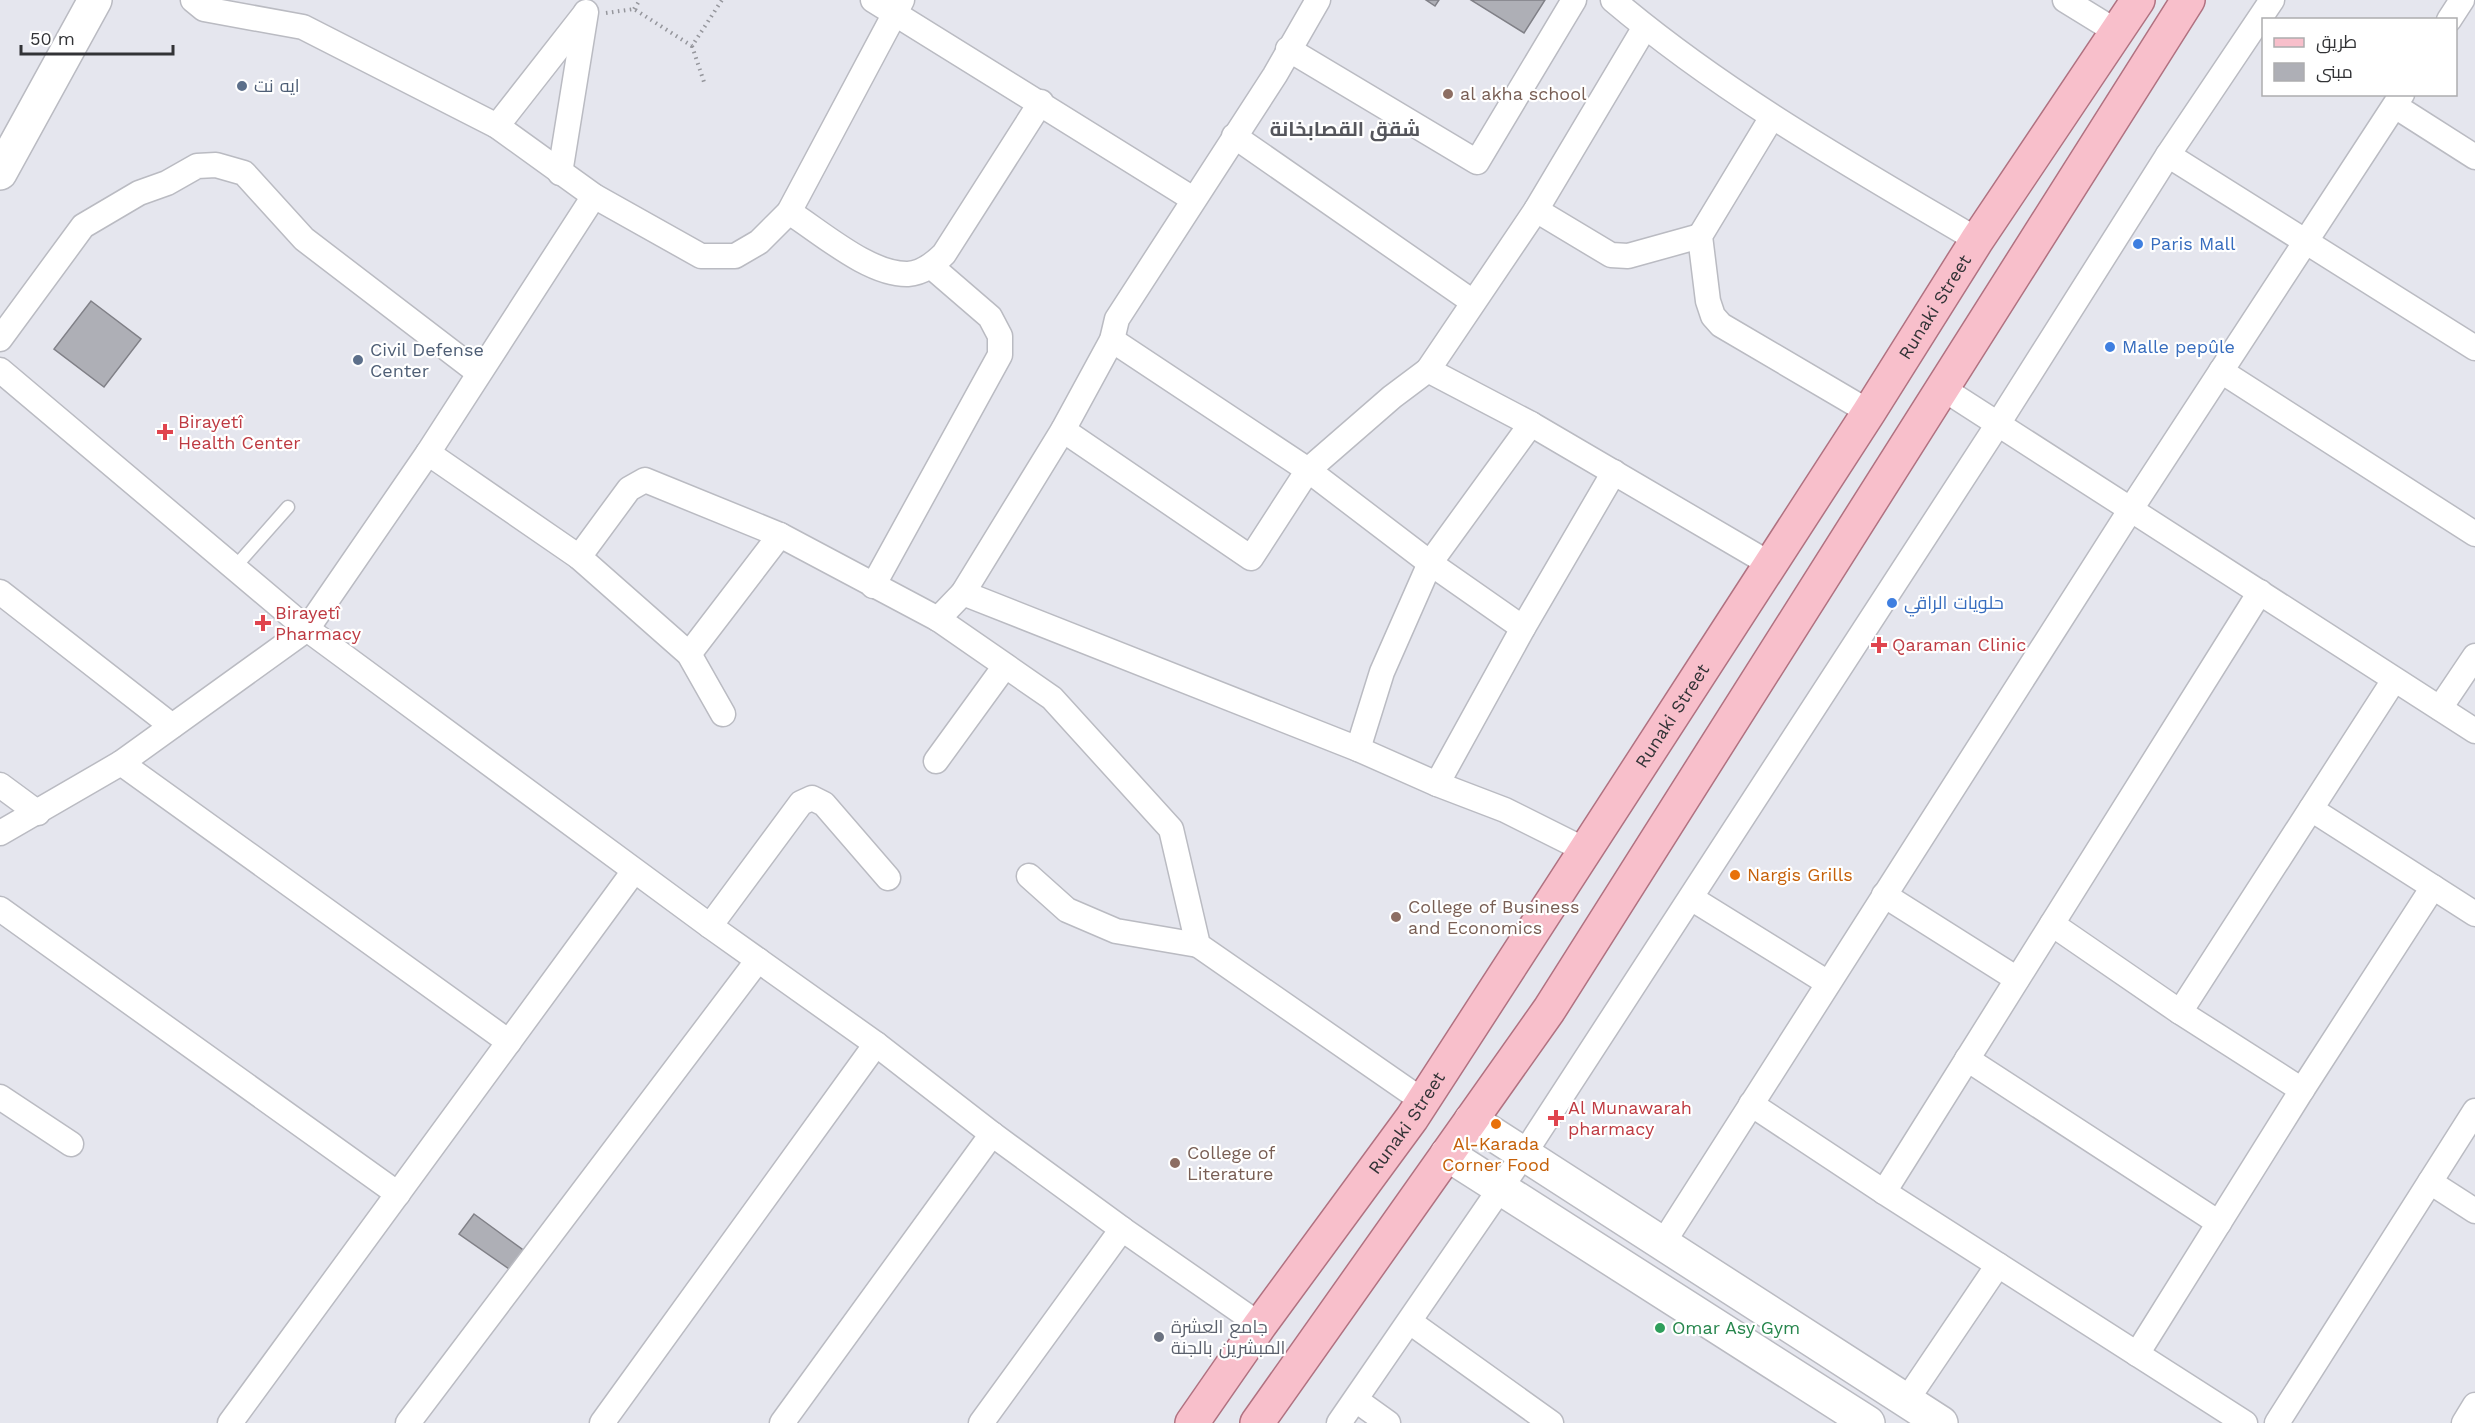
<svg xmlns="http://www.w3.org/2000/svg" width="2475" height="1423" viewBox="0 0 2475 1423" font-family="'Work Sans',Cairo,sans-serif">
  <rect width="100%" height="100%" fill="#e5e6ee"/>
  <g fill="#aeafb6" stroke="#808087" stroke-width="1.5">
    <polygon points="1426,0 1439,0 1435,6"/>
    <polygon points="1471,0 1545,0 1524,33"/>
    <polygon points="91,301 141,339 104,387 54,349"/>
    <polygon points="474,1214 526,1252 512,1271 459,1234"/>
  </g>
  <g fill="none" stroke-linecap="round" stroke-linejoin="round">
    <defs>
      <polyline id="lane" points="235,567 288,507"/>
      <g id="street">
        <polyline points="193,0 204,9 303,27 497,126 594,196 701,256 735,256 759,242 789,212 902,0"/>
        <polyline points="873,0 1193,199"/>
        <path d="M 1613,0 C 1724,94 1852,166 1977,240"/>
        <polyline points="2065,0 2117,32"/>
        <polyline points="2449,20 2462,0"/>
        <polyline points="1288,49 1477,162 1574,0"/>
        <polyline points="2395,106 2475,157"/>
        <polyline points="1772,117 1700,236 1708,301 1713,316 1721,325 1869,412"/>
        <polyline points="497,126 584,15"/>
        <polyline points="1234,136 1473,302"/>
        <polyline points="2168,155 2475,348"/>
        <polyline points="560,173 586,12"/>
        <polyline points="1536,210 1611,255 1628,256 1700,236"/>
        <path d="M 789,212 C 821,232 869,275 908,274 C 923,273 934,264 944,254 L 1041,102"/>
        <polyline points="0,339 83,226 139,193 167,183 197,166 216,165 244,173 304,239 479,373"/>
        <polyline points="1112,340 1308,470 1430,563 1523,628"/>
        <polyline points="0,370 307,629 710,926 876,1044 992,1134 1122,1229 1260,1325"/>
        <polyline points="1428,370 1531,424 1770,564"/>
        <polyline points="2221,371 2475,534"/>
        <polyline points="1942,388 2475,731"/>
        <polyline points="1063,430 1251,558 1308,470 1392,397 1428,370 1536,210 1645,27"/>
        <polyline points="428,453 579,557 689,654 723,714"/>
        <polyline points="579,557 629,489 645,480 780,535 938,619 1052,698 1171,829 1198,945 1423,1101"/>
        <polyline points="873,586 1000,355 1000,336 990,317 932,267"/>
        <polyline points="0,592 172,726"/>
        <polyline points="963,593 1358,749 1437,784 1505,810 1585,850"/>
        <polyline points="938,619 963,593 1063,430 1112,340 1117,319 1275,75 1318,0"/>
        <polyline points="689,654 780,535"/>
        <polyline points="2440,708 2475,656"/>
        <polyline points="1358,749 1382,672 1430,563 1531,424"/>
        <polyline points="936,761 1005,666"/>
        <polyline points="121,763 509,1042"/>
        <polyline points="1437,784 1523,628 1614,472"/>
        <polyline points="0,785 38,813"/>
        <polyline points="2311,809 2475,914"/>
        <polyline points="0,833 121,763 307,629 428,453 594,196"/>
        <polyline points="1029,876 1067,910 1116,931 1198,945"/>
        <polyline points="1884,895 2017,979"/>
        <polyline points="1691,898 1828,983"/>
        <polyline points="0,909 398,1194"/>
        <polyline points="2052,924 2180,1012"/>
        <polyline points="710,926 801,803 812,798 824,804 888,878"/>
        <polyline points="1967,1059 2219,1223"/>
        <polyline points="2302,1090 2180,1012 2394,680"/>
        <polyline points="0,1097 71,1144"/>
        <polyline points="1751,1104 1884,1192 2245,1423"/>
        <polyline points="2430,1182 2475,1211"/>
        <polyline points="1884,1192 2260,592"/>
        <polyline points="1663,1243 2131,509 2402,94"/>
        <polyline points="1410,1322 1551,1423"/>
        <polyline points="2137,1354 2302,1090 2433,887"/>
        <polyline points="1356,1400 1388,1423"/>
        <polyline points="1906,1401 1998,1265"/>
        <polyline points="230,1423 634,871"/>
        <polyline points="408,1423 758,960"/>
        <polyline points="602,1423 876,1044"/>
        <polyline points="782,1423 992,1134"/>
        <polyline points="981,1423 1122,1229"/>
        <polyline points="1339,1423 1524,1154 1998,424 2168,155 2272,0"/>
        <polyline points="2277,1423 2475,1111"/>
        <polyline points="2464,1423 2475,1405"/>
      </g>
      <g id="secondary">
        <polyline points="0,173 95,0"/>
        <polyline points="1471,1120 1941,1423"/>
        <polyline points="1447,1154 1868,1423"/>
      </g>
      <g id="primary">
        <path id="s1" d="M 1192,1423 L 1260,1325 L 1412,1118 L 1869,412 L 1977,240 L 2138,0"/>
        <polyline points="1257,1423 1549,1010 2188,0"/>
      </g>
    </defs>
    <use href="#lane" stroke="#babbc2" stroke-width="15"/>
    <use href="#street" stroke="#babbc2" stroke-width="27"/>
    <use href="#secondary" stroke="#babbc2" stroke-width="36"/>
    <use href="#primary" stroke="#b07281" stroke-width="36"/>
    <g stroke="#95969c" stroke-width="4" stroke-dasharray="1.5 4.5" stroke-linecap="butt">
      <polyline points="634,9 640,0"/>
      <polyline points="606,13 634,9 692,46 722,0"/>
      <polyline points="692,46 704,82"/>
    </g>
    <use href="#lane" stroke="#fff" stroke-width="12"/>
    <use href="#street" stroke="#fff" stroke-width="24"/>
    <use href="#secondary" stroke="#fff" stroke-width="33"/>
    <use href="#primary" stroke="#f8bfcb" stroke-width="33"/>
  </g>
  <g fill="#5c6f8a" stroke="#fff" stroke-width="2">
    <circle cx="242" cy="86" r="6"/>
    <circle cx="358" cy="360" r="6"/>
  </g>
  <g fill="#8d6e63" stroke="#fff" stroke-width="2">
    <circle cx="1448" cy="94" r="6"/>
    <circle cx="1396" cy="917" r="6"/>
    <circle cx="1175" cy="1163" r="6"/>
  </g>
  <g fill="#3f7fe0" stroke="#fff" stroke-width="2">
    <circle cx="2138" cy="244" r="6"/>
    <circle cx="2110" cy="347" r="6"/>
    <circle cx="1892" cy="603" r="6"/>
  </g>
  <g fill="#e0444e" stroke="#fff" stroke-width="2">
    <path d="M162 423h6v6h6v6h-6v6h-6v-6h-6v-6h6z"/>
    <path d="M260 614h6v6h6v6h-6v6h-6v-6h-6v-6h6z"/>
    <path d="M1876 636h6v6h6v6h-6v6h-6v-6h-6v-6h6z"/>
    <path d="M1553 1109h6v6h6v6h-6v6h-6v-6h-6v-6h6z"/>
  </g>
  <g fill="#e8710a" stroke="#fff" stroke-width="2">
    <circle cx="1735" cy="875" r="6"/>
    <circle cx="1496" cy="1124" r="6"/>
  </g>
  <circle fill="#2e9e5b" stroke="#fff" stroke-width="2" cx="1660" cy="1328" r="6"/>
  <circle fill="#6b7280" stroke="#fff" stroke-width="2" cx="1159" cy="1337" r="6"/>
  <g text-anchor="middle" stroke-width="4.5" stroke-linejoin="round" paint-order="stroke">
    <g font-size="18" fill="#4e5e75" stroke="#fff" text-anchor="start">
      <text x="254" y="92">ايه نت</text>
      <text x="370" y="356">Civil Defense<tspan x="370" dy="21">Center</tspan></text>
    </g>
    <g font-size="18" fill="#785e54" stroke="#fff" text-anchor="start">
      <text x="1460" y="100">al akha school</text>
      <text x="1408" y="913">College of Business<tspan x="1408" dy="21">and Economics</tspan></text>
      <text x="1187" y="1159">College of<tspan x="1187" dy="21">Literature</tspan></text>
    </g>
    <g font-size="18" fill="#366cbe" stroke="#fff" text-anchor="start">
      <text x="2150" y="250">Paris Mall</text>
      <text x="2122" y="353">Malle pepûle</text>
      <text x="1904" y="609">حلويات الراقي</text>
    </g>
    <g font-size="18" fill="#323336" stroke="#fff">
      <text dy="6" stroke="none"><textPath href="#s1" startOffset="1341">Runaki Street</textPath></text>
      <text dy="6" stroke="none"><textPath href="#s1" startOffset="855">Runaki Street</textPath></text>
      <text dy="6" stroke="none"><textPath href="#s1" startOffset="369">Runaki Street</textPath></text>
    </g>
    <g font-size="18" fill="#be3a42" stroke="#fff" text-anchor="start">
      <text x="178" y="428">Birayetî<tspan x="178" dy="21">Health Center</tspan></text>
      <text x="275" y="619">Birayetî<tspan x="275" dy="21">Pharmacy</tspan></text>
      <text x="1892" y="651">Qaraman Clinic</text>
      <text x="1568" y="1114">Al Munawarah<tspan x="1568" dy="21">pharmacy</tspan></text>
    </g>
    <g font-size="18" fill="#c56008" stroke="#fff" text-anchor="start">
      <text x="1747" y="881">Nargis Grills</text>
      <text x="1496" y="1150" text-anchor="middle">Al-Karada<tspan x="1496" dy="21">Corner Food</tspan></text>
    </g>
    <g font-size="18" fill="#5b616d" stroke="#fff" text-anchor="start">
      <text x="1171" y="1333">جامع العشرة<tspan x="1171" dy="21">المبشرين بالجنة</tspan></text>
    </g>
    <g font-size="18" fill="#27864d" stroke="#fff" text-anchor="start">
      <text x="1672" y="1334">Omar Asy Gym</text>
    </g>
    <g font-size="20" font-weight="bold" fill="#55565c" stroke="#fff">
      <text x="1345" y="136">شقق القصابخانة</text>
    </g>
  </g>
  <rect x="2262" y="18" width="195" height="78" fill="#ffffff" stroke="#adadaf" stroke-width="1.5"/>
  <rect x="2274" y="38" width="30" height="9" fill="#f8bfcb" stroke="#adadaf" stroke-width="1.5"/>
  <text x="2316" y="48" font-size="18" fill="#323336">طريق</text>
  <rect x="2274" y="63" width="30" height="18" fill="#aeafb6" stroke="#adadaf" stroke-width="1.5"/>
  <text x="2316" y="78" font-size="18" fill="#323336">مبنى</text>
  <path d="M21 45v9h152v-9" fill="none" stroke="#323336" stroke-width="3"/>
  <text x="30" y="45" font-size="18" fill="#323336" stroke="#ffffff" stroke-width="4.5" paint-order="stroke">50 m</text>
</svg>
